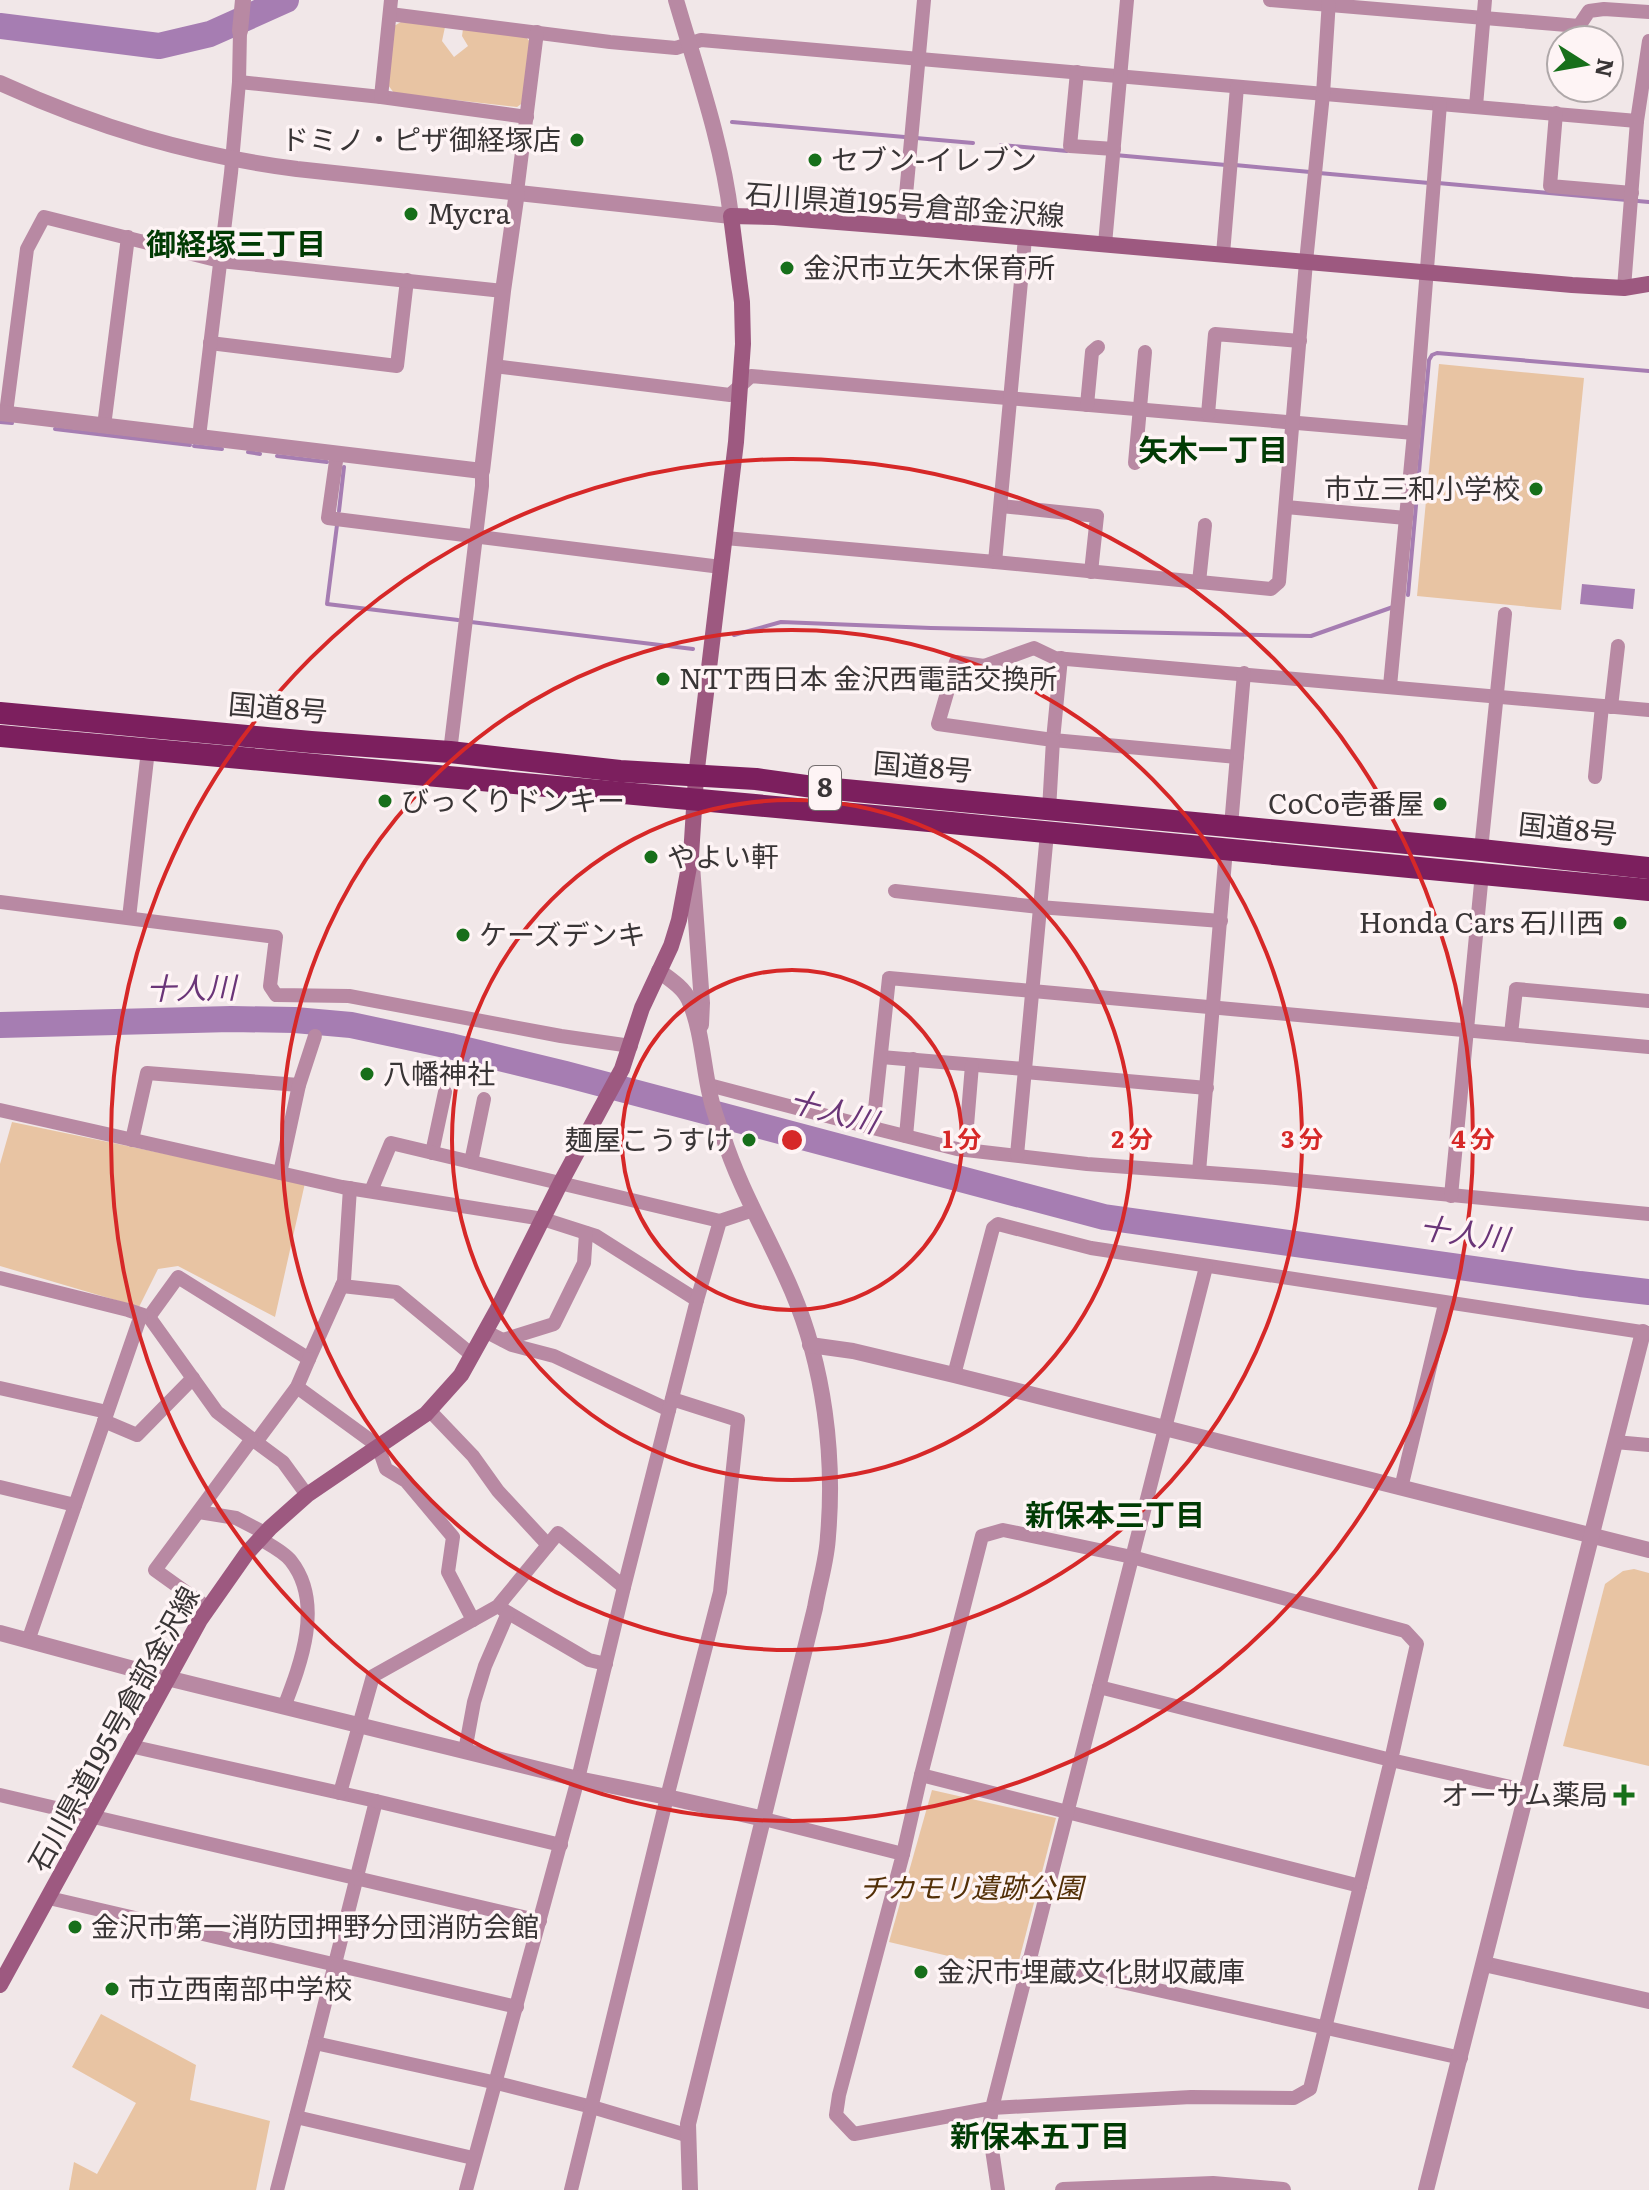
<svg xmlns="http://www.w3.org/2000/svg" width="1649" height="2190" viewBox="0 0 1649 2190" font-family="Literata,'Noto Sans JP',serif">
  <rect width="100%" height="100%" fill="#f1e7e8"/>
  <g fill="#e8c4a3">
    <polygon points="401,22 445,27 442,41 454,57 468,46 462,36 463,29 525,36 531,43 524,102 517,107 394,93 388,85 394,26"/>
    <polygon points="1439,364 1584,378 1561,610 1417,596"/>
    <polygon points="12,1122 305,1183 275,1317 178,1266 158,1269 139,1307 0,1266 0,1164"/>
    <polygon points="1634,1569 1649,1573 1649,1766 1563,1746 1605,1584 1623,1571"/>
    <polygon points="932,1790 1056,1818 1016,1972 889,1942"/>
    <polygon points="101,2014 196,2065 190,2100 270,2121 256,2190 69,2190 74,2162 97,2174 136,2103 72,2067"/>
  </g>
  <polygon fill="#a67db2" points="1582,584 1635,589 1633,609 1580,604"/>
  <g fill="none" stroke-linecap="round" stroke-linejoin="round">
    <g stroke="#a67db2" stroke-width="4">
      <polyline points="732,122 973,143"/>
      <polyline points="1001,145 1067,151"/>
      <polyline points="1115,155 1226,165"/>
      <polyline points="1235,165 1310,172"/>
      <polyline points="1319,173 1429,183"/>
      <polyline points="1438,183 1649,202"/>
      <polyline points="0,422 12,423"/>
      <polyline points="55,429 190,445"/>
      <polyline points="194,446 222,449"/>
      <polyline points="248,452 260,454"/>
      <polyline points="277,456 327,462"/>
      <polyline points="339,511 344,467"/>
      <polyline points="337,525 327,604 458,620"/>
      <polyline points="1408,595 1429,360 1432,355 1437,353 1649,371"/>
      <polyline points="471,622 693,649"/>
      <polyline points="734,635 781,622 931,628 1311,636 1393,607"/>
    </g>
    <g stroke="#a67db2" stroke-width="26">
      <polyline points="0,26 159,46 210,34 286,0"/>
      <polyline points="0,1025 231,1019 295,1020 351,1025 450,1046 565,1074 1104,1217 1580,1284 1649,1292"/>
    </g>
    <g stroke="#b889a3" stroke-width="14">
      <polyline points="1270,0 1579,26 1589,11 1604,9 1649,12"/>
      <polyline points="390,14 610,42 676,48 701,40 1637,121"/>
      <polyline points="1077,72 1070,146 1114,149"/>
      <polyline points="239,82 381,97 527,117"/>
      <polyline points="381,97 391,0"/>
      <polyline points="1476,106 1485,0"/>
      <polyline points="1556,113 1550,186 1632,193"/>
      <polyline points="517,192 537,32"/>
      <polyline points="903,227 924,0"/>
      <polyline points="1105,244 1127,0"/>
      <polyline points="1223,254 1237,87"/>
      <polyline points="1624,288 1637,121 1649,41"/>
      <polyline points="210,343 397,366 407,280"/>
      <polyline points="494,366 730,395 751,376 1414,433"/>
      <polyline points="1087,405 1092,352 1098,347"/>
      <polyline points="6,413 27,249 44,217 220,261 503,291"/>
      <polyline points="1208,414 1215,334 1300,341"/>
      <polyline points="104,426 128,237"/>
      <polyline points="199,437 231,173 239,82 240,31"/>
      <polyline points="337,454 328,518 721,567"/>
      <polyline points="1135,463 1145,352"/>
      <polyline points="1001,506 1097,516 1091,572"/>
      <polyline points="1286,507 1406,518"/>
      <polyline points="725,538 995,562 1025,238"/>
      <polyline points="995,562 1271,589 1279,582 1306,262 1323,94 1329,0"/>
      <polyline points="1199,582 1205,525"/>
      <polyline points="1061,658 1053,740 1237,757"/>
      <polyline points="1390,686 1414,433 1440,104"/>
      <polyline points="1611,707 1618,646"/>
      <polyline points="450,752 482,486 482,471"/>
      <polyline points="1595,777 1602,706"/>
      <polyline points="1049,810 1053,740 938,724 956,662 984,666 1034,648 1055,658 1649,710"/>
      <polyline points="1231,826 1244,673"/>
      <polyline points="1481,850 1505,614"/>
      <polyline points="895,891 1039,907 1221,921"/>
      <polyline points="0,902 276,937 270,986 276,995 349,996 561,1036 631,1046"/>
      <polyline points="129,918 148,750"/>
      <polyline points="1511,1034 1516,989 1649,1001"/>
      <polyline points="881,1057 1025,1069"/>
      <polyline points="1025,1072 1207,1088"/>
      <polyline points="709,1085 873,1128 889,978 1649,1047"/>
      <polyline points="0,1110 342,1187 543,1219 596,1236 697,1300"/>
      <polyline points="873,1128 957,1149 1087,1164 1264,1177 1649,1214"/>
      <polyline points="906,1136 913,1059"/>
      <polyline points="132,1140 147,1073 299,1085"/>
      <polyline points="965,1150 972,1065"/>
      <polyline points="432,1153 445,1092"/>
      <polyline points="1017,1155 1047,833"/>
      <polyline points="471,1162 484,1099"/>
      <polyline points="1199,1172 1226,849"/>
      <polyline points="280,1173 299,1085 315,1036"/>
      <polyline points="371,1191 391,1143 720,1221"/>
      <polyline points="1451,1196 1482,873"/>
      <polyline points="0,1278 128,1310 149,1317 178,1277 309,1359 344,1281 350,1188"/>
      <polyline points="342,1286 396,1292 472,1355"/>
      <polyline points="149,1317 217,1412 256,1442"/>
      <polyline points="485,1331 512,1345 554,1356 669,1410"/>
      <polyline points="503,1340 554,1324 584,1263 586,1233"/>
      <polyline points="954,1375 993,1228 998,1224 1091,1248 1649,1333"/>
      <polyline points="297,1387 378,1446 386,1469 406,1481 453,1537 448,1572 473,1620"/>
      <polyline points="0,1388 107,1412"/>
      <polyline points="430,1411 473,1456 498,1491 548,1545"/>
      <polyline points="104,1421 137,1435 193,1378"/>
      <polyline points="1615,1442 1649,1445"/>
      <polyline points="0,1487 75,1505"/>
      <polyline points="1401,1488 1445,1304"/>
      <polyline points="307,1495 283,1462 256,1442 297,1387 309,1359"/>
      <polyline points="199,1512 236,1518 265,1533"/>
      <path d="M 260,1539 C 270,1545 284,1552 291,1561 C 324,1603 301,1663 284,1707"/>
      <polyline points="208,1608 155,1570 252,1439"/>
      <polyline points="502,1609 589,1660 606,1664"/>
      <polyline points="28,1641 141,1315"/>
      <polyline points="130,1746 376,1801 315,2043"/>
      <polyline points="465,1751 474,1702 485,1666 508,1613"/>
      <polyline points="921,1775 1360,1886"/>
      <polyline points="340,1793 373,1676 498,1606 558,1533 624,1587"/>
      <polyline points="0,1795 540,1921"/>
      <polyline points="376,1801 561,1845"/>
      <polyline points="764,1819 903,1854 839,2095 836,2115 854,2134 992,2108 1206,1267"/>
      <polyline points="903,1854 921,1775 982,1536 1003,1530 1132,1557 1405,1631 1417,1644 1391,1760 1528,1791"/>
      <polyline points="49,1898 517,2007"/>
      <polyline points="1028,1961 1461,2058"/>
      <polyline points="296,2117 473,2158"/>
      <polyline points="277,2190 315,2043 497,2083 592,2107 686,2135"/>
      <polyline points="466,2190 578,1779 624,1587 697,1300 720,1221 753,1210"/>
      <polyline points="571,2190 667,1797 720,1592 738,1420 672,1399"/>
      <polyline points="998,2190 989,2129 992,2108 1191,2097 1294,2098 1310,2089 1391,1760 1099,1687"/>
    </g>
    <g stroke="#b889a3" stroke-width="16">
      <polyline points="240,31 243,0"/>
      <path d="M 0,83 C 98,128 190,155 297,169 L 731,216 C 722,142 697,72 676,0"/>
      <polyline points="0,413 482,471 503,291 517,192"/>
      <polyline points="692,865 702,1003 701,1025"/>
      <path d="M 659,971 C 670,979 684,988 689,1000 C 702,1030 703,1065 710,1095 C 713,1109 718,1123 723,1136 C 740,1190 770,1239 792,1291 C 824,1366 835,1455 828,1536 C 827,1560 819,1584 815,1608 L 688,2124 L 690,2190"/>
      <polyline points="810,1345 853,1351 954,1375 1649,1550"/>
      <polyline points="0,1633 167,1678 578,1779 667,1797 764,1819"/>
      <polyline points="1484,1964 1649,2001"/>
      <polyline points="1063,2190 1213,2184 1283,2190"/>
      <polyline points="1426,2190 1643,1332"/>
    </g>
    <polyline stroke="#9d5980" stroke-width="16" points="0,1985 200,1620 247,1553 270,1528 307,1495 426,1414 461,1375 496,1312 561,1182 622,1069 642,1008 671,946 679,920 691,856 696,777 736,442 743,344 742,302 731,216 774,217 926,229 1572,285 1624,288 1649,284"/>
    <g stroke="#7c1f5e" stroke-width="22">
      <polyline points="0,713 311,742 450,752 620,771 756,779 813,787 1481,850 1649,868"/>
      <polyline points="0,736 951,823 1649,890"/>
    </g>
  </g>
  <g fill="none" stroke="#d62828" stroke-width="4">
    <circle cx="792" cy="1140" r="170"/>
    <circle cx="792" cy="1140" r="340"/>
    <circle cx="792" cy="1140" r="510"/>
    <circle cx="792" cy="1140" r="681"/>
  </g>
  <g fill="#176f1a" stroke="#fef4f5" stroke-width="3">
    <circle cx="577" cy="140" r="8"/>
    <circle cx="815" cy="160" r="8"/>
    <circle cx="411" cy="214" r="8"/>
    <circle cx="787" cy="268" r="8"/>
    <circle cx="1536" cy="489" r="8"/>
    <circle cx="663" cy="679" r="8"/>
    <circle cx="385" cy="801" r="8"/>
    <circle cx="1440" cy="804" r="8"/>
    <circle cx="651" cy="857" r="8"/>
    <circle cx="1620" cy="923" r="8"/>
    <circle cx="463" cy="935" r="8"/>
    <circle cx="367" cy="1074" r="8"/>
    <circle cx="749" cy="1140" r="8"/>
    <path d="M1620 1783h8v8h8v8h-8v8h-8v-8h-8v-8h8z"/>
    <circle cx="75" cy="1927" r="8"/>
    <circle cx="921" cy="1972" r="8"/>
    <circle cx="112" cy="1989" r="8"/>
  </g>
  <g text-anchor="middle" stroke-width="7" stroke-linejoin="round" paint-order="stroke">
    <rect fill="#fef4f5" stroke="#746e6f" stroke-width="2" x="809" y="766" width="32" height="44" rx="6"/>
    <g font-size="26" font-weight="bold" fill="#393536">
      <text x="825" y="797">8</text>
    </g>
    <g font-size="28" fill="#393536" stroke="#fef4f5" text-anchor="start">
      <text x="561" y="150" text-anchor="end">ドミノ・ピザ御経塚店</text>
      <text x="831" y="170">セブン-イレブン</text>
      <text x="427" y="224">Mycra</text>
      <text x="803" y="278">金沢市立矢木保育所</text>
      <text x="1520" y="499" text-anchor="end">市立三和小学校</text>
      <text x="679" y="689">NTT西日本 金沢西電話交換所</text>
      <text x="401" y="811">びっくりドンキー</text>
      <text x="1424" y="814" text-anchor="end">CoCo壱番屋</text>
      <text x="667" y="867">やよい軒</text>
      <text x="1604" y="933" text-anchor="end">Honda Cars 石川西</text>
      <text x="479" y="945">ケーズデンキ</text>
      <text x="383" y="1084">八幡神社</text>
      <text x="733" y="1150" text-anchor="end">麺屋こうすけ</text>
      <text x="1608" y="1805" text-anchor="end">オーサム薬局</text>
      <text x="91" y="1937">金沢市第一消防団押野分団消防会館</text>
      <text x="937" y="1982">金沢市埋蔵文化財収蔵庫</text>
      <text x="128" y="1999">市立西南部中学校</text>
    </g>
    <g font-size="28" fill="#393536" stroke="#fef4f5">
      <text transform="translate(905 205) rotate(4)" y="10">石川県道195号倉部金沢線</text>
      <text transform="translate(278 708) rotate(5)" y="10">国道8号</text>
      <text transform="translate(923 767) rotate(5)" y="10">国道8号</text>
      <text transform="translate(1568 829) rotate(6)" y="10">国道8号</text>
      <text transform="translate(114 1729) rotate(-61)" y="10">石川県道195号倉部金沢線</text>
    </g>
    <g font-size="28" font-style="italic" fill="#533007" stroke="#fef4f5">
      <text x="971" y="1898">チカモリ遺跡公園</text>
    </g>
    <g font-size="30" font-weight="bold" fill="#013b04" stroke="#fef4f5">
      <text x="236" y="255">御経塚三丁目</text>
      <text x="1213" y="461">矢木一丁目</text>
      <text x="1115" y="1526">新保本三丁目</text>
      <text x="1040" y="2147">新保本五丁目</text>
    </g>
    <g font-size="30" font-style="italic" fill="#6a3578" stroke="#fef4f5">
      <text transform="translate(191 989) rotate(-1)" y="10">十人川</text>
      <text transform="translate(833 1112) rotate(15)" y="10">十人川</text>
      <text transform="translate(1464 1234) rotate(8)" y="10">十人川</text>
    </g>
  </g>
  <circle cx="792" cy="1140" r="12" fill="#d62828" stroke="#fef4f5" stroke-width="4"/>
  <g font-size="24" text-anchor="middle" font-weight="bold" fill="#d62828" stroke="#fef4f5" stroke-width="7" stroke-linejoin="round" paint-order="stroke">
    <text x="962" y="1148">1 分</text>
    <text x="1132" y="1148">2 分</text>
    <text x="1302" y="1148">3 分</text>
    <text x="1473" y="1148">4 分</text>
  </g>
  <g transform="translate(1585 64) rotate(101)"><circle r="38" fill="#fef4f5" stroke="#afa8a9" stroke-width="2"/>
  <path d="M0-6L14 30L0 20L-14 30Z" fill="#176f1a"/>
  <text y="-12" font-size="22" font-weight="bold" text-anchor="middle" fill="#393536">N</text>
  </g>
</svg>
